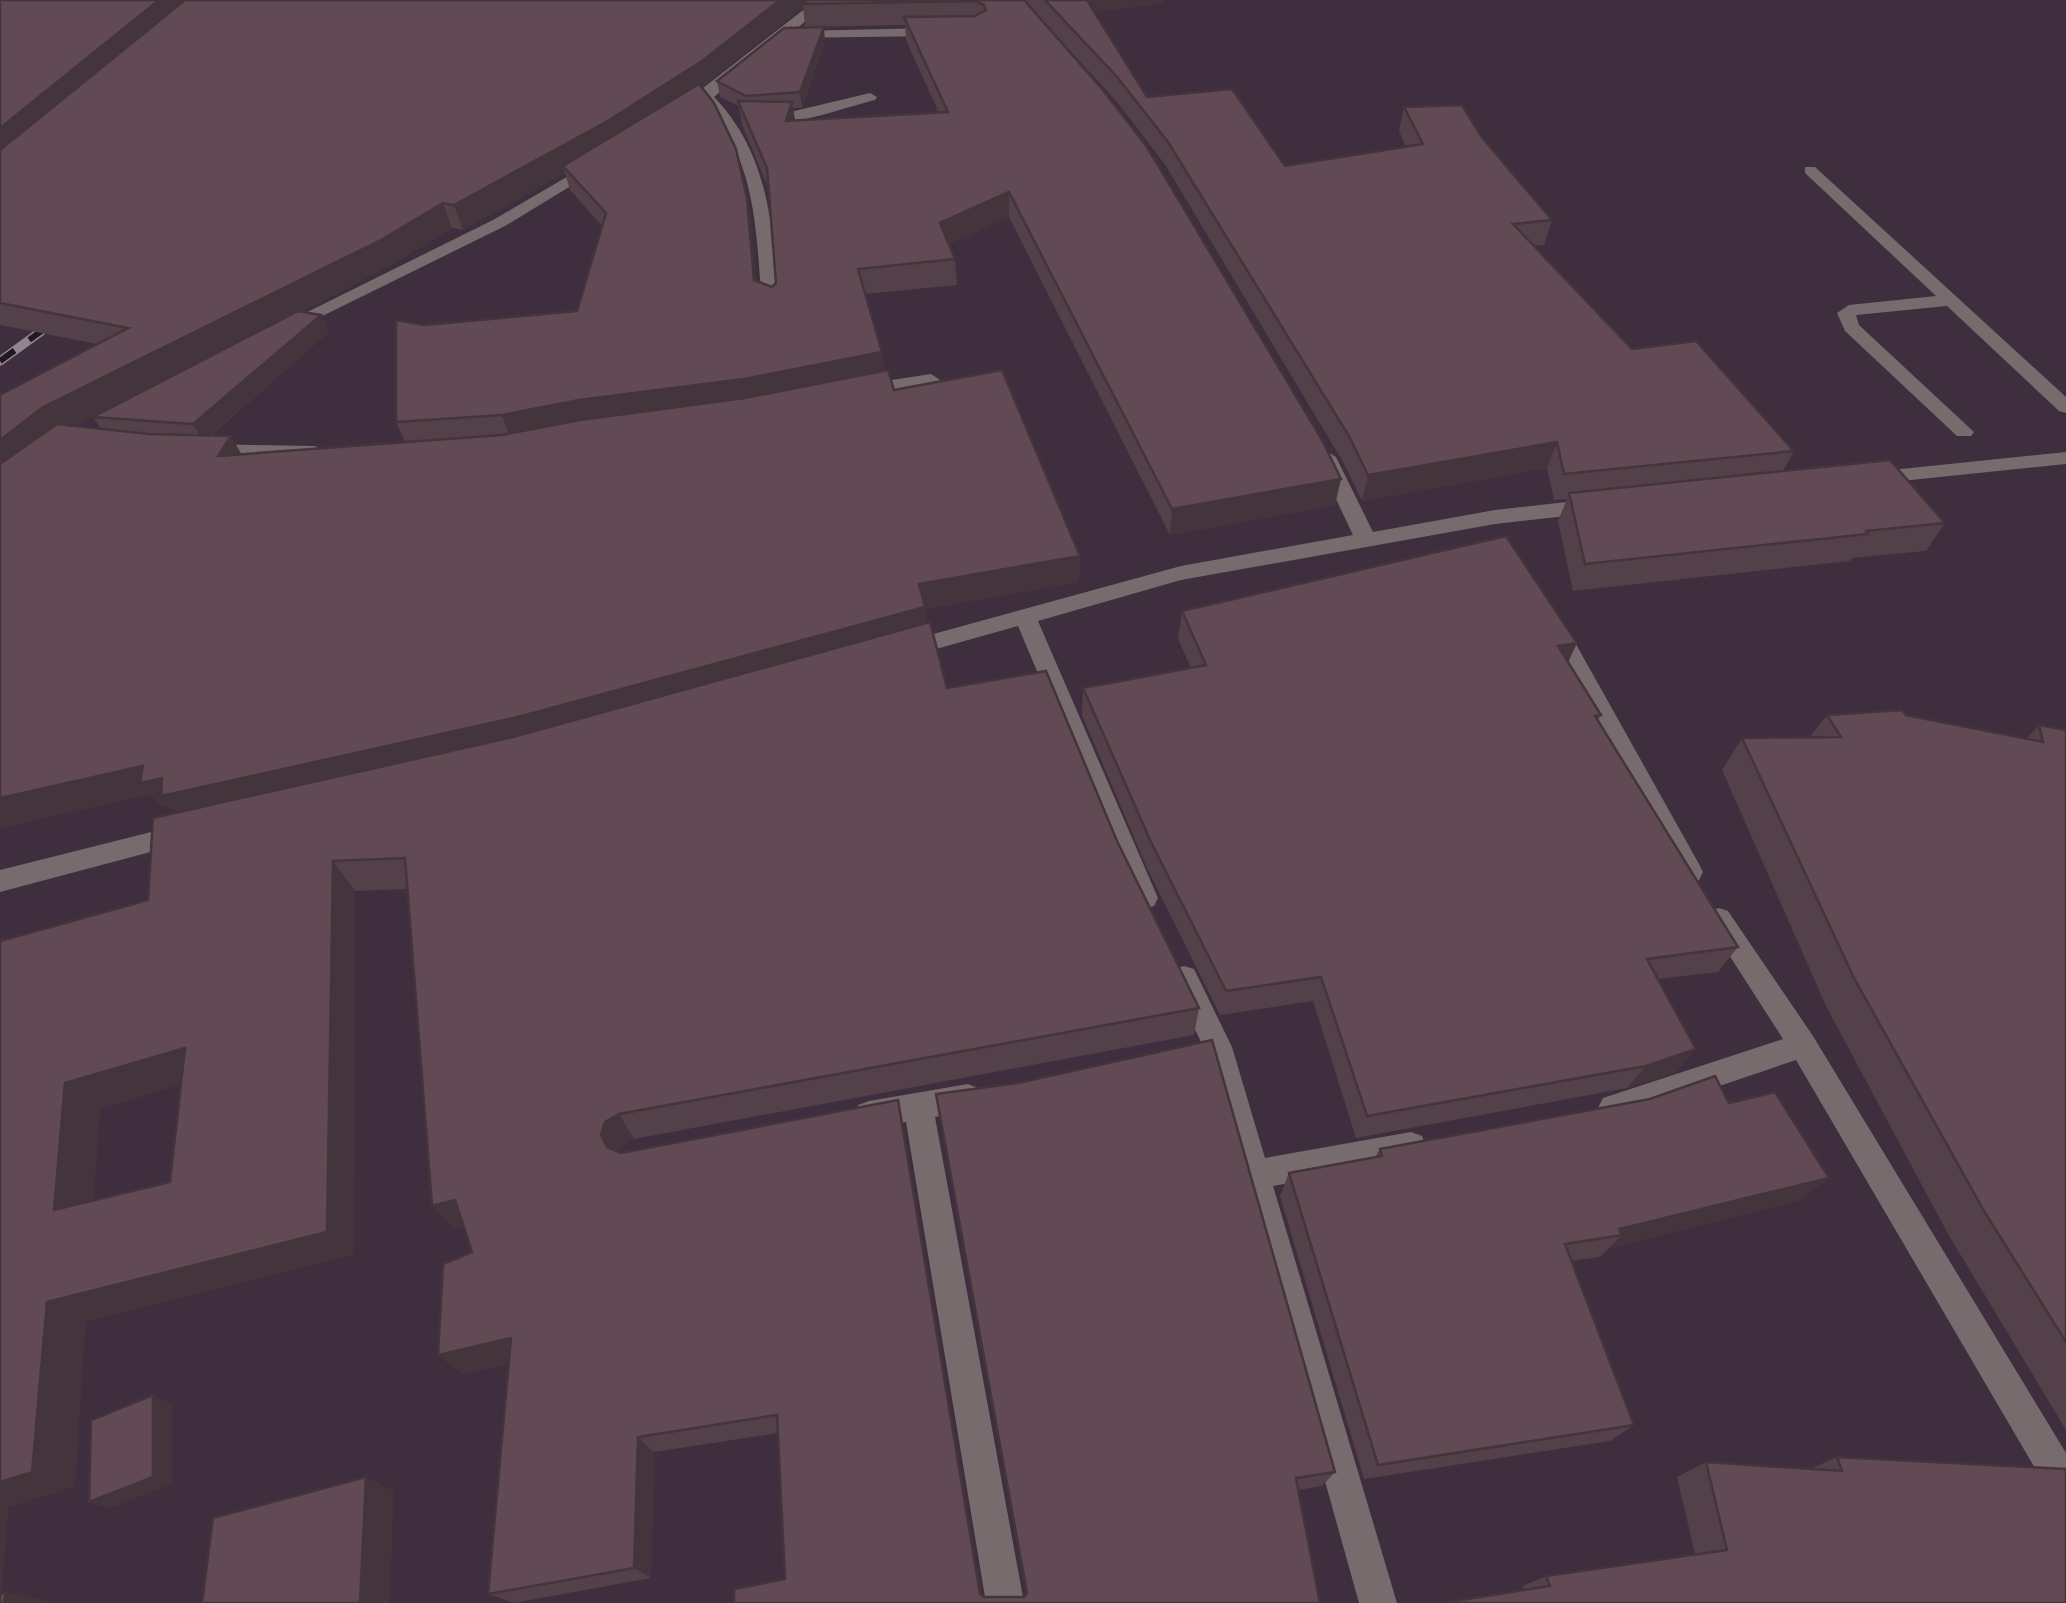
<svg xmlns="http://www.w3.org/2000/svg" width="2066" height="1603" viewBox="0 0 2066 1603" font-family="Lato,sans-serif">
  <rect width="100%" height="100%" fill="#3e2e3e"/>
  <g fill="none" stroke-linecap="round" stroke-linejoin="round">
    <g fill="#776b6d" fill-rule="evenodd">
      <path d="M 816,0 L 830,0 L 794,31 L 936,28 L 943,32 L 936,36 L 786,38 L 714,97 C 770,155 772,228 780,305 L 771,310 L 762,305 C 756,232 757,159 704,103 L 683,116 L 671,113 Z"/>
      <path d="M 870,93 L 877,97 L 875,100 C 849,106 777,133 757,120 Z"/>
      <polygon points="589,164 602,167 505,226 290,332 284,333 275,328 493,220"/>
      <polygon points="1805,167 1815,167 2066,397 2066,413 2059,411 1947,306 1856,315 1859,325 1974,432 1971,436 1957,436 1845,331 1837,313 1849,305 1936,296 1805,173"/>
      <polygon points="931,374 940,380 938,384 859,397 850,391 859,385"/>
      <polygon points="205,444 315,446 325,452 315,458 198,454 195,450"/>
      <polygon points="1326,451 1336,457 1373,532 1495,510 1593,499 1603,506 1593,513 1495,524 1181,580 1038,621 1158,898 1154,906 1145,909 1136,906 1018,626 904,658 893,650 904,642 1181,566 1353,535 1316,457"/>
      <polygon points="2066,452 2066,464 1872,484 1862,478 1872,472"/>
      <polygon points="1555,619 1563,621 1699,864 1703,872 1699,880 1690,883 1681,880 1544,627"/>
      <polygon points="183,824 192,827 196,834 192,841 0,892 0,870"/>
      <polygon points="1719,908 1728,911 1813,1036 2066,1453 2066,1504 2053,1499 1796,1060 1613,1122 1603,1118 1598,1108 1603,1098 1783,1039 1706,919 1710,911"/>
      <polygon points="1184,966 1194,969 1232,1047 1265,1158 1411,1132 1422,1136 1426,1146 1422,1156 1411,1160 1273,1186 1397,1603 1359,1603 1204,1048 1170,978 1174,969"/>
      <polygon points="968,1084 978,1088 983,1098 978,1108 935,1117 1024,1603 986,1603 906,1122 869,1129 858,1125 854,1115 858,1105 869,1101"/>
    </g>
    <defs>
      <polyline id="rail" points="0,361 61,317"/>
    </defs>
    <use href="#rail" stroke="#928492" stroke-width="9"/>
    <use href="#rail" stroke="#201920" stroke-width="6" stroke-dasharray="18" stroke-linecap="butt"/>
  </g>
  <g fill="#534048" fill-rule="evenodd">
    <path d="M 0,0 L 1024,0 L 1335,505 L 1170,535 L 1009,217 L 949,244 L 955,259 L 957,285 L 865,294 L 882,352 L 884,370 L 894,390 L 1080,556 L 1079,582 L 925,609 L 926,623 L 947,688 L 1117,841 L 1199,1008 L 1194,1035 L 634,1139 L 621,1147 L 619,1152 L 903,1125 L 981,1595 L 984,1597 L 1024,1597 L 1026,1594 L 936,1094 L 1335,1472 L 1322,1486 L 1298,1490 L 1320,1603 L 734,1603 L 785,1579 L 778,1433 L 654,1452 L 651,1578 L 514,1603 L 488,1594 L 509,1363 L 462,1374 L 438,1355 L 472,1252 L 464,1226 L 455,1229 L 432,1206 L 408,889 L 355,891 L 354,1254 L 85,1322 L 75,1486 L 8,1507 L 1,1594 L 6,1592 L 52,1603 L 0,1603 L 0,941 L 148,900 L 176,813 L 169,806 L 162,807 L 150,794 L 0,828 L 0,395 L 97,344 L 0,325 ZM 803,7 L 805,27 L 905,25 L 906,40 L 939,113 L 795,120 L 793,108 L 802,108 L 825,42 L 717,81 L 720,97 L 739,106 L 742,125 L 768,187 L 776,283 L 772,287 L 756,281 L 751,224 L 747,199 L 701,88 ZM 565,173 L 570,190 L 602,226 L 577,311 L 424,325 L 396,422 L 405,442 L 242,454 L 210,436 L 329,332 L 321,315 L 300,312 L 391,265 L 452,228 L 463,230 ZM 145,390 L 93,417 L 101,429 L 75,426 ZM 181,1084 L 170,1182 L 93,1201 L 100,1109 Z"/>
    <polygon points="1024,0 1163,0 1163,3 1095,12 1147,97 1285,166 1406,147 1399,131 1404,107 1481,136 1552,220 1544,245 1534,246 1632,349 1794,451 1783,471 1945,523 1926,551 1852,558 1850,561 1573,591 1558,521 1567,499 1554,500 1547,468 1362,501 1343,462 1166,166 1117,102"/>
    <polygon points="1182,611 1568,662 1601,715 1598,720 1738,947 1718,972 1658,979 1696,1049 1676,1072 1627,1088 1356,1138 1313,1001 1220,1015 1147,868 1082,715 1083,688 1191,668 1178,639"/>
    <polygon points="1827,715 1906,715 2026,739 2039,725 2066,730 2066,1430 1948,1234 1826,1006 1722,770 1742,738 1810,737"/>
    <polygon points="1729,1103 1829,1178 1800,1200 1609,1248 1600,1257 1571,1261 1634,1425 1610,1441 1364,1479 1280,1196 1289,1173 1375,1157 1380,1149"/>
    <polygon points="1837,1457 2066,1603 1524,1590 1523,1586 1546,1576 1695,1554 1677,1477 1706,1462 1810,1469"/>
  </g>
  <g fill="#44343b">
    <polygon points="159,0 197,0 0,164 0,128"/>
    <polygon points="780,0 811,0 802,4 803,7 707,84 612,146 563,166 565,173 463,230 454,205"/>
    <polygon points="1085,0 1163,0 1163,3 1088,13"/>
    <polygon points="824,27 825,42 802,108 800,92"/>
    <polygon points="792,102 796,126 786,121"/>
    <polygon points="1009,192 1009,217 941,248 940,223"/>
    <polygon points="747,199 751,224 758,305 754,280"/>
    <polygon points="443,203 452,228 391,265 61,433 0,481 0,440 43,407"/>
    <polygon points="321,315 329,332 203,441 193,424"/>
    <polygon points="882,352 885,377 511,441 502,415 579,400"/>
    <polygon points="231,436 246,462 218,456"/>
    <polygon points="1557,442 1547,468 1362,501 1368,475"/>
    <polygon points="1341,479 1335,505 1170,535 1172,509"/>
    <polygon points="1080,556 1079,582 925,609 927,632 182,820 169,806 162,807 150,794 0,828 0,798 919,584"/>
    <polygon points="1577,643 1564,671 1558,646"/>
    <polygon points="333,861 355,891 354,1254 85,1322 75,1486 8,1507 0,1602 0,1482 47,1302 327,1232"/>
    <polygon points="185,1048 215,1074 100,1109 91,1233 54,1210 65,1083"/>
    <polygon points="1696,1049 1676,1072 1627,1088 1646,1066"/>
    <polygon points="619,1114 634,1139 621,1147 617,1159 607,1147 601,1135 605,1122"/>
    <polygon points="1829,1178 1800,1200 1609,1248 1622,1235 1619,1229"/>
    <polygon points="455,1200 477,1223 455,1229 432,1206"/>
    <polygon points="511,1338 532,1357 462,1374 438,1355"/>
    <polygon points="153,1395 172,1404 172,1484 110,1509 89,1502"/>
    <polygon points="638,1437 654,1452 651,1578 634,1568"/>
    <polygon points="366,1477 394,1491 390,1603 360,1603"/>
    <polygon points="6,1592 52,1602 52,1603 4,1603"/>
  </g>
  <g fill="#614a54" stroke="#44343b" stroke-width="2.5" fill-rule="evenodd">
    <polygon points="0,0 159,0 0,128"/>
    <polygon points="185,0 780,0 702,61 606,122 454,205 443,203 381,240 43,407 0,440 0,395 128,328 0,303 0,150"/>
    <polygon points="807,0 1024,0 1102,89 1147,147 1322,440 1341,479 1172,509 1009,192 940,223 955,259 858,269 882,352 744,379 579,400 502,415 396,422 396,320 424,325 577,311 606,213 563,166 699,84 714,103 736,149 747,199 754,280 772,287 776,283 767,168 738,101 792,102 786,121 948,112 904,17 975,16 986,10 984,5 975,1 802,4"/>
    <polygon points="1045,0 1087,0 1147,97 1232,89 1285,166 1423,144 1404,107 1462,105 1481,136 1552,220 1513,224 1632,349 1696,341 1794,451 1564,474 1557,442 1368,475 1349,436 1168,142 1118,78"/>
    <polygon points="824,27 800,92 746,96 717,81 784,28"/>
    <polygon points="298,311 321,315 193,424 93,417"/>
    <polygon points="888,370 894,390 1002,370 1080,556 919,584 925,607 514,718 161,796 162,778 140,783 143,766 0,798 0,464 57,424 149,434 231,436 218,456 502,435 580,420 745,398"/>
    <polygon points="1890,460 1945,523 1866,531 1868,534 1585,564 1569,493"/>
    <polygon points="1506,536 1577,643 1558,646 1601,715 1595,716 1738,947 1647,959 1696,1049 1646,1066 1367,1116 1321,977 1226,991 1151,842 1083,688 1206,665 1182,611"/>
    <path d="M 930,622 L 947,688 L 1046,671 L 1117,841 L 1199,1008 L 619,1114 L 605,1122 L 601,1135 L 607,1147 L 621,1153 L 898,1100 L 980,1594 L 984,1597 L 1024,1597 L 1027,1593 L 936,1094 L 1018,1083 L 1212,1040 L 1335,1472 L 1296,1478 L 1320,1603 L 734,1603 L 734,1589 L 785,1579 L 777,1415 L 638,1437 L 634,1568 L 488,1594 L 511,1338 L 438,1355 L 443,1264 L 472,1252 L 455,1200 L 432,1206 L 405,858 L 333,861 L 327,1232 L 47,1302 L 32,1472 L 0,1482 L 0,941 L 148,900 L 153,818 L 513,737 ZM 185,1048 L 170,1182 L 54,1210 L 65,1083 Z"/>
    <polygon points="1902,710 1906,715 2043,742 2039,725 2066,730 2066,1342 1984,1211 1854,978 1742,738 1841,737 1827,715"/>
    <polygon points="1715,1076 1729,1103 1775,1092 1829,1178 1619,1229 1622,1235 1565,1244 1634,1425 1378,1465 1289,1173 1382,1156 1380,1149 1650,1099"/>
    <polygon points="153,1395 153,1477 89,1502 91,1420"/>
    <polygon points="1837,1457 2066,1469 2066,1603 1442,1603 1550,1586 1546,1576 1727,1550 1706,1462 1842,1471"/>
    <polygon points="366,1477 360,1603 202,1603 213,1518"/>
    <polygon points="6,1592 4,1603 0,1603 0,1594"/>
  </g>
</svg>
